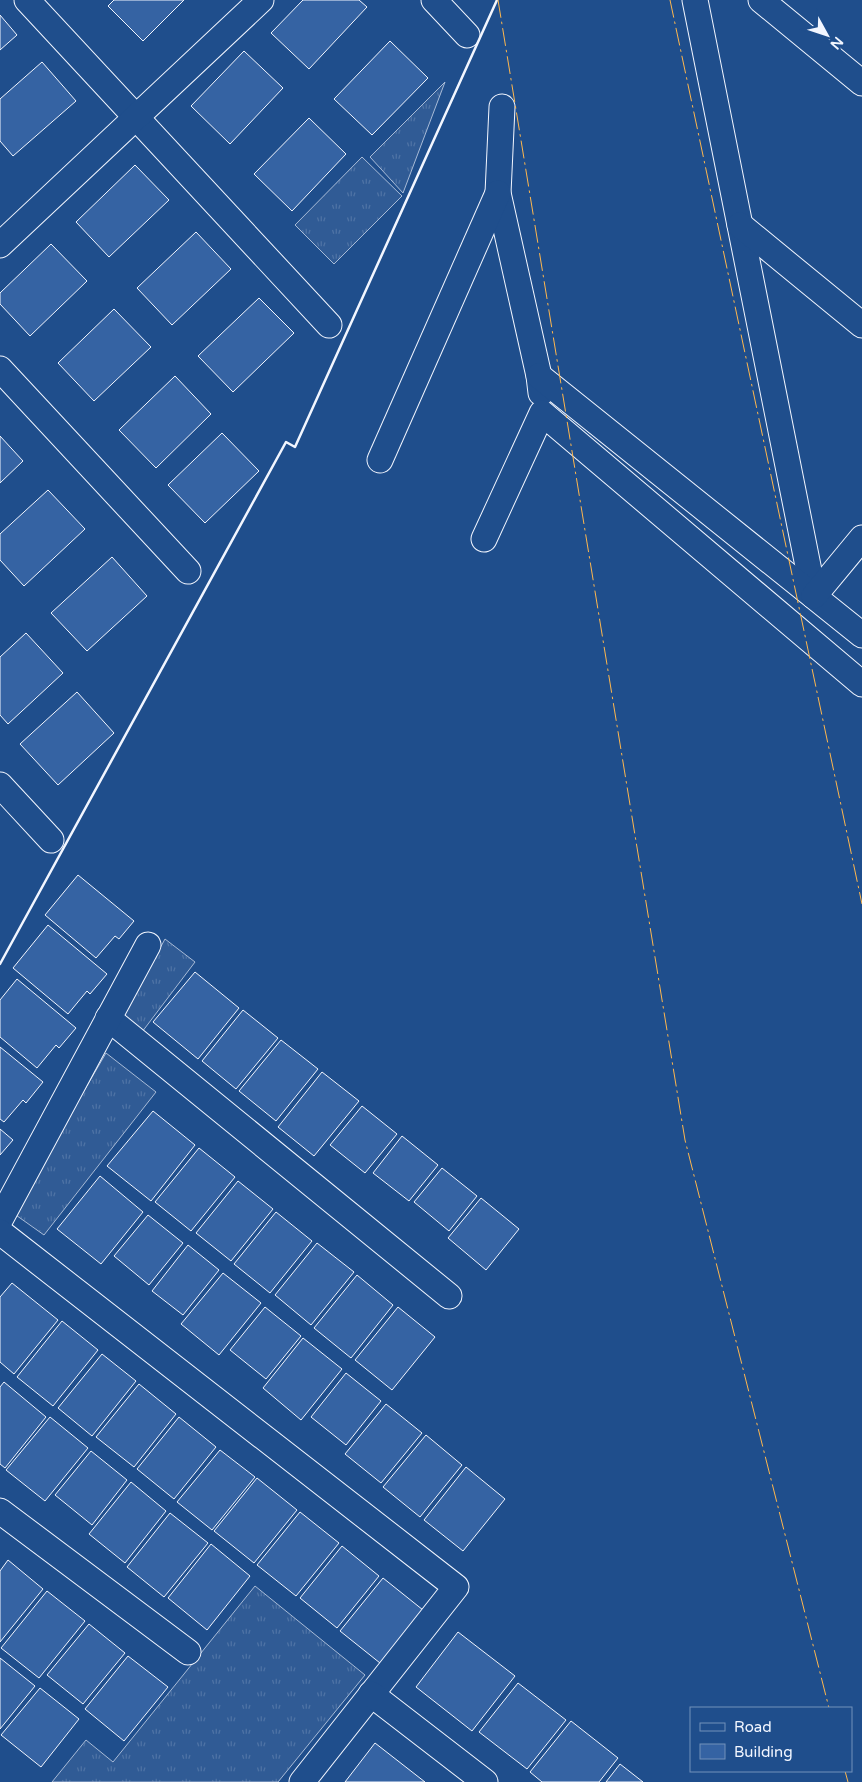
<svg xmlns="http://www.w3.org/2000/svg" width="862" height="1782" viewBox="0 0 862 1782" font-family="'Varela Round',sans-serif">
  <defs>
    <pattern id="grass-tufts" width="24" height="20" patternUnits="userSpaceOnUse" patternTransform="scale(1.25)"><rect width="24" height="20" fill="#305b95"/><path d="M3 7l-1-3M5 7V3M7 7l1-3M15 17l-1-3M17 17v-4M19 17l1-3" fill="none" stroke="#4e73a5"/></pattern>
  </defs>
  <rect width="100%" height="100%" fill="#1f4e8c"/>
  <g fill="url(#grass-tufts)" stroke="#a8bbd7">
    <polygon points="445,82 403,193 370,157"/>
    <polygon points="362,157 402,196 334,264 295,225"/>
    <polygon points="165,939 195,962 142,1032 121,1020"/>
    <polygon points="106,1053 156,1092 44,1235 13,1213"/>
    <polygon points="255,1586 365,1675 278,1782 52,1782 86,1740 113,1762"/>
  </g>
  <g fill="#3563a3" stroke="#f2f6ff">
    <polygon points="114,0 184,0 143,41 108,6"/>
    <polygon points="303,0 359,0 367,7 309,69 271,33"/>
    <polygon points="0,15 17,35 0,50"/>
    <polygon points="390,41 428,78 372,135 334,99"/>
    <polygon points="244,51 283,88 230,144 191,106"/>
    <polygon points="42,62 76,101 13,156 0,141 0,99"/>
    <polygon points="309,118 346,154 292,211 254,174"/>
    <polygon points="135,165 169,200 109,257 76,222"/>
    <polygon points="196,232 231,269 172,325 137,288"/>
    <polygon points="51,244 87,281 30,336 0,304 0,293"/>
    <polygon points="259,298 294,333 233,392 198,356"/>
    <polygon points="114,309 151,347 94,401 58,363"/>
    <polygon points="175,376 211,414 156,468 119,430"/>
    <polygon points="222,433 259,471 205,523 168,485"/>
    <polygon points="0,436 23,461 0,483"/>
    <polygon points="48,490 85,529 24,586 0,560 0,534"/>
    <polygon points="112,557 147,596 87,651 51,613"/>
    <polygon points="26,633 63,673 8,724 0,715 0,657"/>
    <polygon points="77,692 114,733 58,785 20,744"/>
    <polygon points="78,875 134,921 119,939 115,936 96,958 45,915"/>
    <polygon points="48,925 107,974 90,994 87,991 68,1014 13,968"/>
    <polygon points="195,972 239,1008 198,1059 153,1022"/>
    <polygon points="17,979 76,1028 59,1048 56,1045 37,1068 0,1037 0,1000"/>
    <polygon points="243,1010 278,1038 236,1089 202,1061"/>
    <polygon points="281,1040 318,1069 276,1121 239,1091"/>
    <polygon points="0,1047 43,1082 26,1103 23,1100 4,1122 0,1119"/>
    <polygon points="322,1072 359,1101 314,1156 278,1127"/>
    <polygon points="362,1106 397,1134 365,1173 330,1145"/>
    <polygon points="153,1111 195,1145 151,1201 107,1166"/>
    <polygon points="0,1129 13,1140 0,1155"/>
    <polygon points="402,1136 438,1165 409,1201 373,1173"/>
    <polygon points="199,1148 235,1177 191,1231 155,1202"/>
    <polygon points="442,1168 477,1196 449,1231 414,1202"/>
    <polygon points="100,1176 143,1212 101,1264 57,1229"/>
    <polygon points="238,1181 273,1209 231,1261 196,1233"/>
    <polygon points="481,1198 519,1229 486,1270 448,1238"/>
    <polygon points="276,1212 312,1241 270,1293 234,1264"/>
    <polygon points="148,1215 183,1243 149,1285 114,1256"/>
    <polygon points="317,1243 354,1272 311,1325 275,1295"/>
    <polygon points="188,1245 219,1270 183,1315 152,1291"/>
    <polygon points="223,1273 261,1303 219,1355 181,1324"/>
    <polygon points="357,1275 393,1305 351,1358 314,1328"/>
    <polygon points="12,1283 58,1320 14,1374 0,1362 0,1297"/>
    <polygon points="265,1307 301,1336 266,1379 230,1350"/>
    <polygon points="398,1307 435,1337 392,1390 355,1360"/>
    <polygon points="62,1321 98,1350 53,1406 17,1377"/>
    <polygon points="303,1338 342,1369 301,1420 263,1388"/>
    <polygon points="102,1354 136,1381 92,1436 58,1408"/>
    <polygon points="346,1373 381,1401 346,1445 311,1417"/>
    <polygon points="4,1382 46,1417 5,1468 0,1464 0,1387"/>
    <polygon points="139,1384 176,1414 134,1467 96,1437"/>
    <polygon points="386,1404 422,1433 381,1483 345,1454"/>
    <polygon points="50,1417 88,1448 45,1501 6,1470"/>
    <polygon points="179,1417 216,1447 174,1499 137,1469"/>
    <polygon points="426,1435 462,1465 420,1517 383,1487"/>
    <polygon points="220,1450 255,1477 212,1530 177,1502"/>
    <polygon points="91,1451 127,1480 92,1525 55,1495"/>
    <polygon points="466,1467 505,1499 463,1551 424,1520"/>
    <polygon points="257,1478 297,1510 254,1563 214,1531"/>
    <polygon points="131,1482 166,1511 125,1563 89,1534"/>
    <polygon points="300,1512 339,1543 296,1596 257,1565"/>
    <polygon points="170,1513 208,1543 164,1597 127,1567"/>
    <polygon points="211,1544 250,1576 207,1630 168,1598"/>
    <polygon points="342,1546 379,1576 337,1628 300,1598"/>
    <polygon points="8,1560 43,1589 0,1642 0,1571"/>
    <polygon points="383,1578 423,1610 380,1663 340,1631"/>
    <polygon points="47,1591 85,1621 39,1678 1,1648"/>
    <polygon points="89,1624 125,1653 83,1704 47,1675"/>
    <polygon points="458,1632 515,1676 472,1731 416,1687"/>
    <polygon points="128,1656 168,1687 124,1741 85,1709"/>
    <polygon points="0,1658 35,1686 0,1729"/>
    <polygon points="518,1683 566,1720 527,1769 479,1732"/>
    <polygon points="40,1688 79,1719 41,1767 1,1735"/>
    <polygon points="571,1721 618,1758 599,1782 542,1782 530,1772"/>
    <polygon points="375,1743 425,1782 345,1782"/>
    <polygon points="620,1764 643,1782 606,1782"/>
  </g>
  <g fill="none" stroke-linecap="round" stroke-linejoin="round">
    <defs>
      <g id="street">
        <polyline points="27,0 329,325"/>
        <polyline points="434,0 467,35"/>
        <polyline points="695,0 814,596"/>
        <polyline points="761,0 862,83"/>
        <polyline points="502,107 498,193 539,376 541,393"/>
        <polyline points="740,225 862,325"/>
        <polyline points="0,245 261,0"/>
        <polyline points="0,369 188,571"/>
        <polyline points="539,376 862,635"/>
        <polyline points="380,460 498,193"/>
        <polyline points="484,539 542,413 862,684"/>
        <polyline points="814,596 862,538"/>
        <polyline points="0,785 51,840"/>
        <polyline points="108,1018 449,1296"/>
        <polyline points="0,1220 148,945"/>
        <polyline points="0,1232 456,1587 302,1782"/>
        <polyline points="0,1511 188,1652"/>
        <polyline points="371,1694 485,1782"/>
      </g>
    </defs>
    <use href="#street" stroke="#f2f6ff" stroke-width="27"/>
    <use href="#street" stroke="#1f4e8c" stroke-width="25"/>
    <polyline stroke="#f2f6ff" stroke-width="2.5" points="0,964 286,442 295,447 497,0"/>
    <g stroke="#ffb74d" stroke-width="1" stroke-dasharray="18 4 2.5 4" stroke-linecap="butt">
      <polyline points="498,0 685,1140 829,1708"/>
      <polyline points="670,0 862,904"/>
      <polyline points="845,1771 848,1782"/>
    </g>
  </g>
  <rect x="690" y="1707" width="162" height="65" fill="#1f4e8c" stroke="#7391ba"/>
  <rect x="700" y="1723" width="25" height="8" fill="#1f4e8c" stroke="#7391ba"/>
  <text x="734" y="1732" font-size="15" fill="#f2f6ff">Road</text>
  <rect x="700" y="1744" width="25" height="15" fill="#3563a3" stroke="#7391ba"/>
  <text x="734" y="1757" font-size="15" fill="#f2f6ff">Building</text>
  <g transform="translate(827 35) rotate(130)" stroke="#1f4e8c" stroke-width="4" paint-order="stroke">
  <path d="M0-4L9 19L0 12L-9 19Z" fill="#f2f6ff"/>
  <text y="-8" font-size="14" font-weight="bold" text-anchor="middle" fill="#f2f6ff">N</text>
  </g>
</svg>
